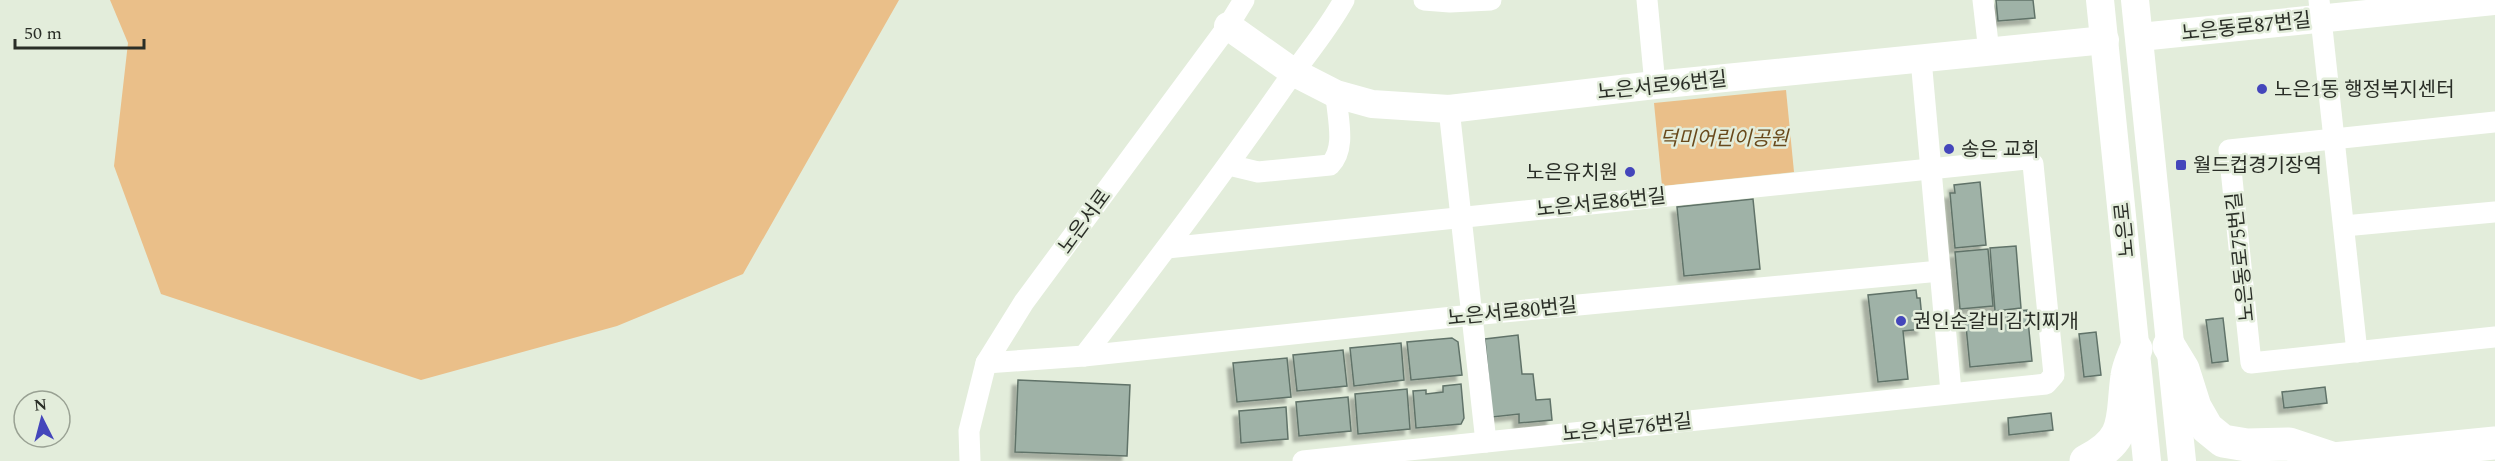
<svg xmlns="http://www.w3.org/2000/svg" width="2495" height="461" viewBox="0 0 2495 461" font-family="Spectral,'Noto Sans KR',serif">
  <defs>
    <filter id="shadow"><feDropShadow dx="-5.5" dy="5.5" stdDeviation="1.5" flood-color="#0004"/></filter>
  </defs>
  <rect width="100%" height="100%" fill="#e3eddb"/>
  <g fill="#eabf89">
    <polygon points="110,0 899,0 743,274 617,326 421,380 161,294 114,166 128,43"/>
    <polygon points="1786,90 1794,172 1662,186 1654,103"/>
  </g>
  <g fill="#9fb2a7" stroke="#617369" stroke-width="1.5" filter="url(#shadow)">
    <polygon points="1996,0 2033,0 2035,18 1998,21"/>
    <polygon points="1980,182 1986,245 1955,248 1950,193 1955,193 1954,185"/>
    <polygon points="1753,199 1760,269 1684,276 1677,207"/>
    <polygon points="2016,246 2021,308 1995,311 1990,248"/>
    <polygon points="1988,249 1993,306 1960,309 1955,252"/>
    <polygon points="1916,290 1917,298 1920,298 1923,329 1903,331 1908,379 1878,382 1868,295"/>
    <polygon points="2027,310 2032,361 1970,367 1965,316 1988,314 1989,322 2008,320 2007,312"/>
    <polygon points="2223,318 2228,361 2212,363 2206,320"/>
    <polygon points="2096,332 2101,375 2084,377 2079,334"/>
    <polygon points="1518,335 1522,374 1533,374 1536,400 1550,399 1552,420 1519,423 1519,414 1492,417 1485,339"/>
    <polygon points="1452,338 1458,342 1462,375 1411,380 1407,342"/>
    <polygon points="1401,343 1404,380 1354,386 1350,348"/>
    <polygon points="1343,350 1347,386 1297,391 1293,355"/>
    <polygon points="1287,358 1291,397 1237,402 1233,363"/>
    <polygon points="1018,380 1130,385 1127,456 1015,452"/>
    <polygon points="1461,384 1464,418 1461,424 1416,428 1413,391 1426,390 1426,394 1443,392 1443,386"/>
    <polygon points="2325,387 2327,403 2284,408 2282,392"/>
    <polygon points="1407,389 1410,429 1358,434 1355,394"/>
    <polygon points="1348,397 1351,431 1299,436 1296,402"/>
    <polygon points="1286,407 1288,439 1241,443 1239,411"/>
    <polygon points="2051,413 2053,430 2009,435 2008,418"/>
  </g>
  <g fill="none" stroke-linecap="round" stroke-linejoin="round">
    <g stroke="#fff" stroke-width="21">
      <polyline points="1424,0 1450,2 1491,0"/>
      <polyline points="1647,0 1655,85"/>
      <polyline points="1983,0 1989,52"/>
      <polyline points="2319,0 2357,352"/>
      <polyline points="1921,59 1951,392"/>
      <polyline points="1449,109 1486,442"/>
      <polyline points="2495,122 2229,150 2251,363 2495,337"/>
      <path d="M 1229,165 L 1258,172 L 1330,165 C 1347,148 1337,117 1336,94"/>
      <polyline points="2344,226 2495,212"/>
      <polyline points="1167,248 2026,159 2033,164 2054,375 2046,384 1303,461"/>
      <path d="M 1084,356 C 1151,269 1216,183 1279,93 C 1300,62 1326,33 1344,0"/>
      <polyline points="986,363 1084,356 1472,315 1940,271"/>
      <polyline points="970,461 969,431 986,363 1024,302 1228,26 1244,0"/>
    </g>
    <g stroke="#fff" stroke-width="28">
      <polyline points="2100,0 2147,461"/>
      <polyline points="2135,0 2182,461"/>
      <polyline points="1228,26 1293,72 1336,94 1372,104 1449,109 1655,85 2105,40"/>
      <polyline points="2140,37 2495,1"/>
    </g>
    <g stroke="#fff" stroke-width="33">
      <polyline points="2169,346 2183,369 2195,407 2207,428 2223,441 2247,445 2289,444 2334,459"/>
      <path d="M 2086,461 C 2130,439 2121,418 2127,376 C 2128,367 2133,357 2136,349"/>
      <polyline points="2313,461 2495,443"/>
    </g>
  </g>
  <g fill="#4446bb" stroke="#e3eddb" stroke-width="2">
    <circle cx="2262" cy="89" r="6"/>
    <circle cx="1949" cy="149" r="6"/>
    <rect x="2175" y="159" width="12" height="12" rx="3"/>
    <circle cx="1630" cy="172" r="6"/>
    <circle cx="1901" cy="321" r="6"/>
  </g>
  <g text-anchor="middle" stroke-width="5" stroke-linejoin="round" paint-order="stroke">
    <g font-size="20" fill="#2a2e27" stroke="#e3eddb">
      <text transform="translate(2246 26) rotate(-6)" y="7">노은동로87번길</text>
      <text transform="translate(1662 85) rotate(-6)" y="7">노은서로96번길</text>
      <text transform="translate(1601 202) rotate(-6)" y="7">노은서로86번길</text>
      <text transform="translate(1084 221) rotate(-54)" y="7">노은서로</text>
      <text transform="translate(2124 230) rotate(-96)" y="7">노은로</text>
      <text transform="translate(2240 257) rotate(-96)" y="7">노은동로75번길</text>
      <text transform="translate(1512 311) rotate(-6)" y="7">노은서로80번길</text>
      <text transform="translate(1627 427) rotate(-6)" y="7">노은서로76번길</text>
    </g>
    <g font-size="20" fill="#2a2e27" stroke="#e3eddb" text-anchor="start">
      <text x="2274" y="96">노은1동 행정복지센터</text>
      <text x="1961" y="156">송은 교회</text>
      <text x="2193" y="172">월드컵경기장역</text>
      <text x="1618" y="179" text-anchor="end">노은유치원</text>
      <text x="1913" y="328">권인순갈비김치찌개</text>
    </g>
    <g font-size="20" font-style="italic" fill="#68491b" stroke="#e3eddb">
      <text x="1724" y="145">덕미어린이공원</text>
    </g>
  </g>
  <g transform="translate(42 419) rotate(354)"><circle r="28" fill="#e3eddb" stroke="#99a193" stroke-width="1.5"/>
  <path d="M0-4.5L10 22L0 15L-10 22Z" fill="#4446bb"/>
  <text y="-9" font-size="16" font-weight="bold" text-anchor="middle" fill="#2a2e27">N</text>
  </g>
  <path d="M15 39v9h129v-9" fill="none" stroke="#2a2e27" stroke-width="3"/>
  <text x="24" y="39" font-size="18" fill="#2a2e27" stroke="#e3eddb" stroke-width="4.5" paint-order="stroke">50 m</text>
</svg>
